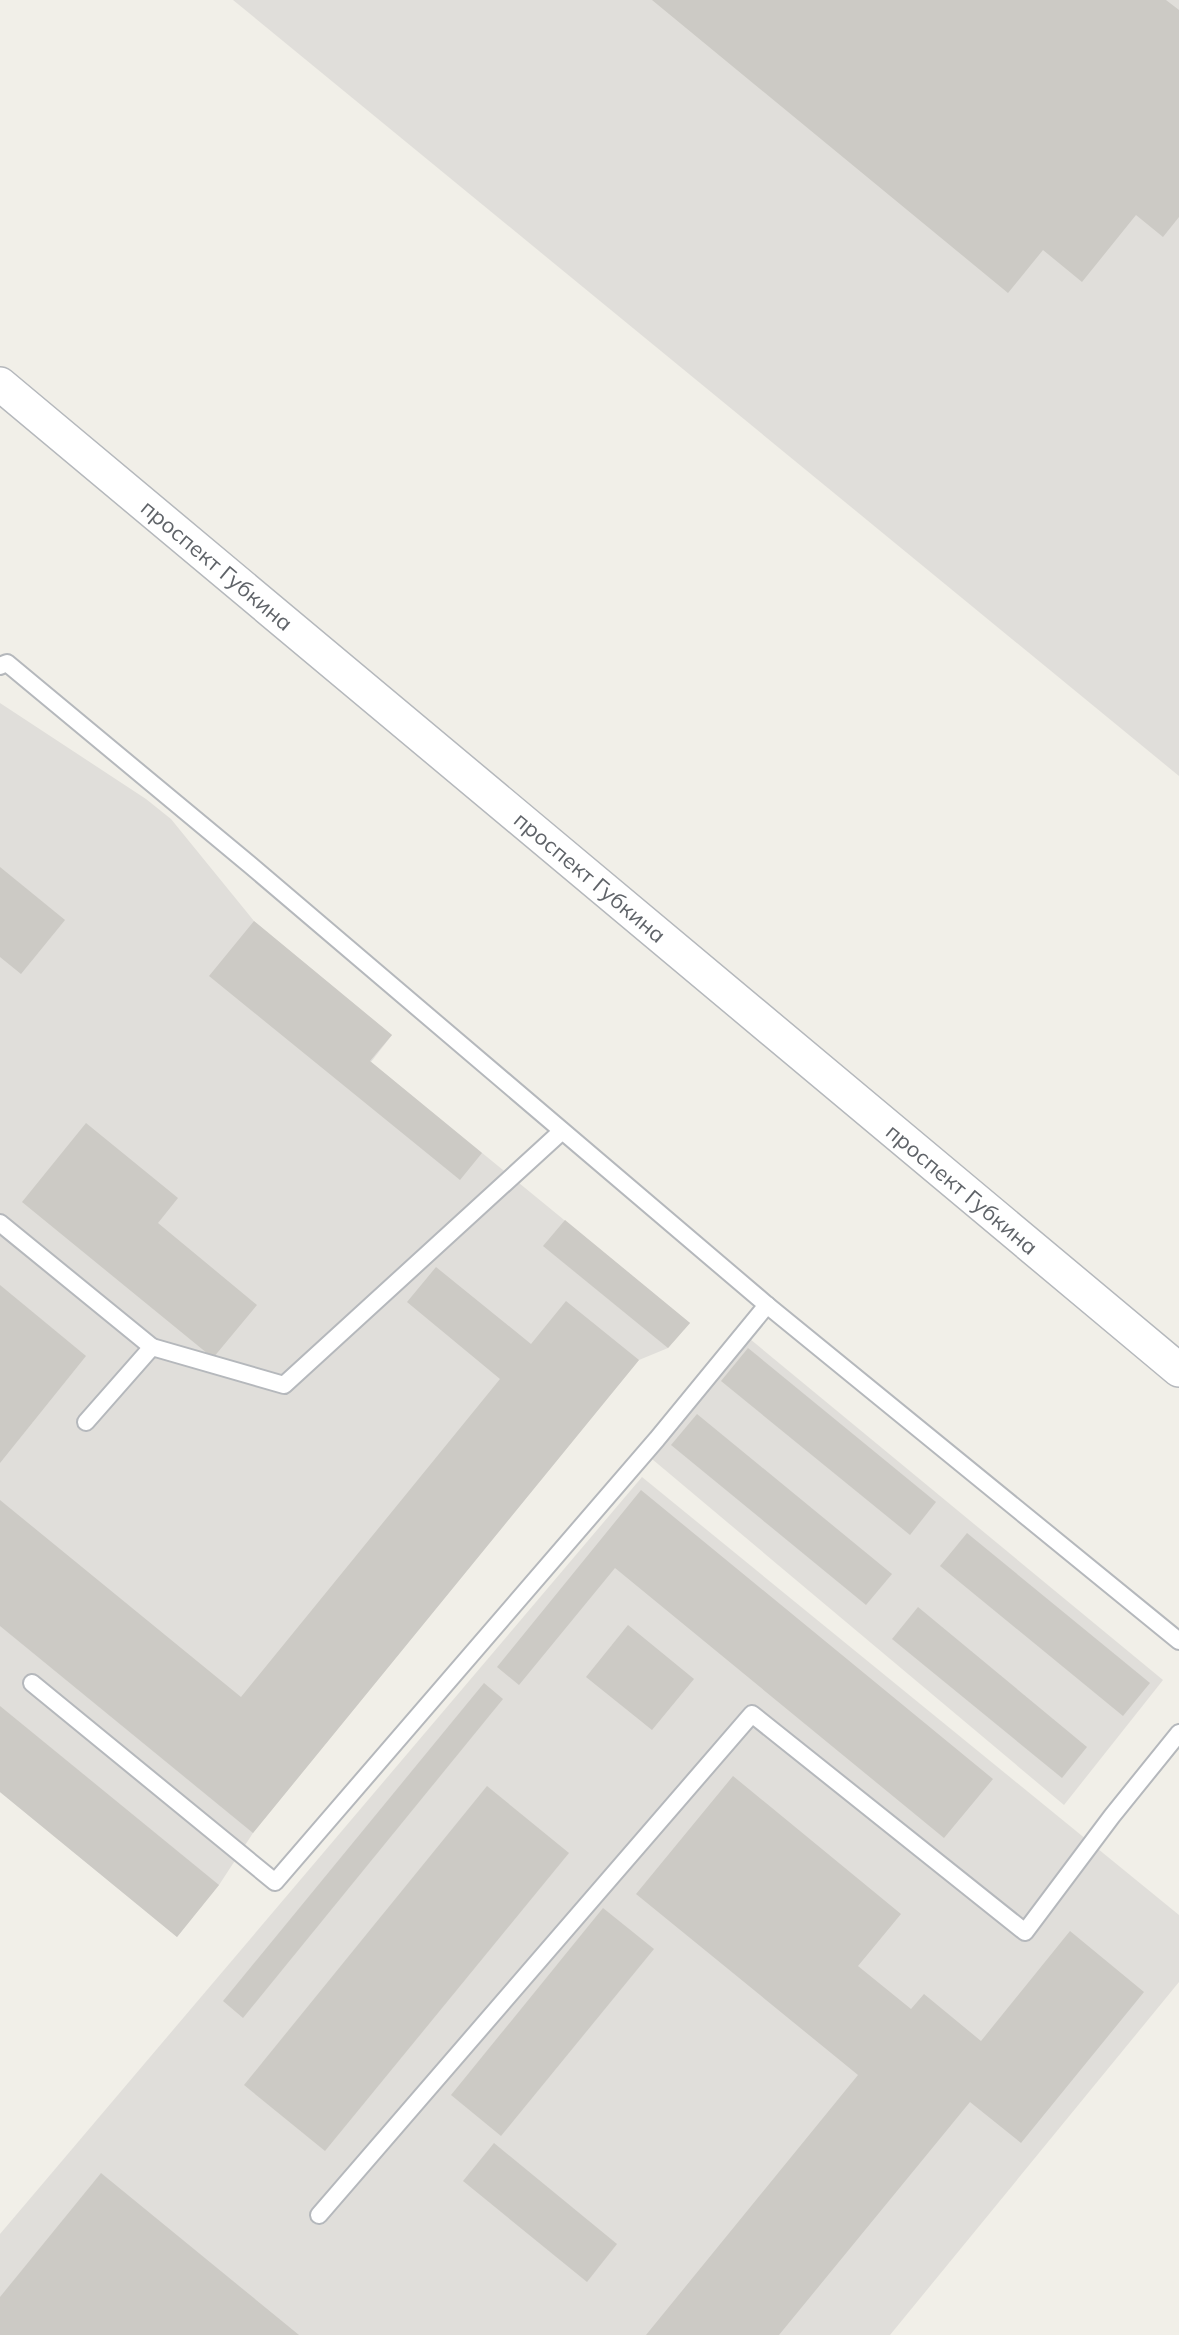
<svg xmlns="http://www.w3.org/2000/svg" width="1179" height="2335" viewBox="0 0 1179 2335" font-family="Mulish,sans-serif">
  <rect width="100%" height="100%" fill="#f1efe8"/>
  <g fill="#e0deda">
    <polygon points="233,0 1179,0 1179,776"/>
    <polygon points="0,703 146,799 171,819 254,921 392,1035 371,1062 690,1323 668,1348 639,1360 253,1833 219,1885 177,1937 0,1792"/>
    <polygon points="750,1339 1163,1680 1064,1805 652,1459"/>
    <polygon points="642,1477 1179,1915 1179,1982 890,2335 0,2335 0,2234"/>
  </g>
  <g fill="#cccac5">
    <polygon points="652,0 1166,0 1179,10 1179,217 1163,237 1136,215 1082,282 1043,250 1008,293"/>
    <polygon points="0,867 65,920 21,974 0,957"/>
    <polygon points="254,921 392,1035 370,1061 482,1153 460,1180 209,976"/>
    <polygon points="86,1123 178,1198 158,1223 257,1305 213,1358 22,1202"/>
    <polygon points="565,1220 690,1323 668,1348 543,1246"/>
    <polygon points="436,1267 531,1344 566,1301 639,1360 253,1833 0,1626 0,1500 241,1697 500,1379 407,1302"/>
    <polygon points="0,1285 86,1356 0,1463"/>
    <polygon points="748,1348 936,1502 910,1535 721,1381"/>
    <polygon points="697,1414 892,1574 866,1605 671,1445"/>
    <polygon points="641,1490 993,1779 944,1838 615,1568 519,1685 497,1667"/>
    <polygon points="967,1533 1150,1683 1123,1716 940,1566"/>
    <polygon points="918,1607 1087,1747 1062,1778 892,1639"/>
    <polygon points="628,1625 694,1679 652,1730 586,1677"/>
    <polygon points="484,1683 503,1699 243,2018 223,2001"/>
    <polygon points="0,1706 219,1885 177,1937 0,1792"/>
    <polygon points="733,1776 901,1914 858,1966 911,2009 924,1994 981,2041 1070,1931 1144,1992 1021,2143 970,2102 779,2335 646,2335 858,2075 636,1894"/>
    <polygon points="487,1786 569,1853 325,2151 244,2085"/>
    <polygon points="603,1908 654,1949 501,2136 451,2095"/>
    <polygon points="494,2143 617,2244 587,2282 463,2181"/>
    <polygon points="101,2173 299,2335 0,2335 0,2297"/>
  </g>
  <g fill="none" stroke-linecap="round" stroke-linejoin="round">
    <defs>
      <g id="service">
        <polyline points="0,666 7,663 249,864 767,1305 1179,1641"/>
        <polyline points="0,1223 152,1347"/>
        <polyline points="86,1422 152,1347 284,1385 562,1131"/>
        <polyline points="32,1683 275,1882 657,1439 767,1305"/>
        <polyline points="319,2215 752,1714 1025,1932 1112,1816 1179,1733"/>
      </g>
      <polyline id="tertiary" points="0,384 1179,1370"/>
    </defs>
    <use href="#service" stroke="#b5b8bc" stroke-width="20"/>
    <use href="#tertiary" stroke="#b5b8bc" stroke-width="36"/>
    <use href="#service" stroke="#fff" stroke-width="16"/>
    <use href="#tertiary" stroke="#fff" stroke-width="33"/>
  </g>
  <g text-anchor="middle" stroke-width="4.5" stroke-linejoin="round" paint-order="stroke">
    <g font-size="22" fill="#5f6368" stroke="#fff">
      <text transform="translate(217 565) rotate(40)" y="8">проспект Губкина</text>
      <text transform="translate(590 877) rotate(40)" y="8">проспект Губкина</text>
      <text transform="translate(962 1189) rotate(40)" y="8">проспект Губкина</text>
    </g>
  </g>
</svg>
